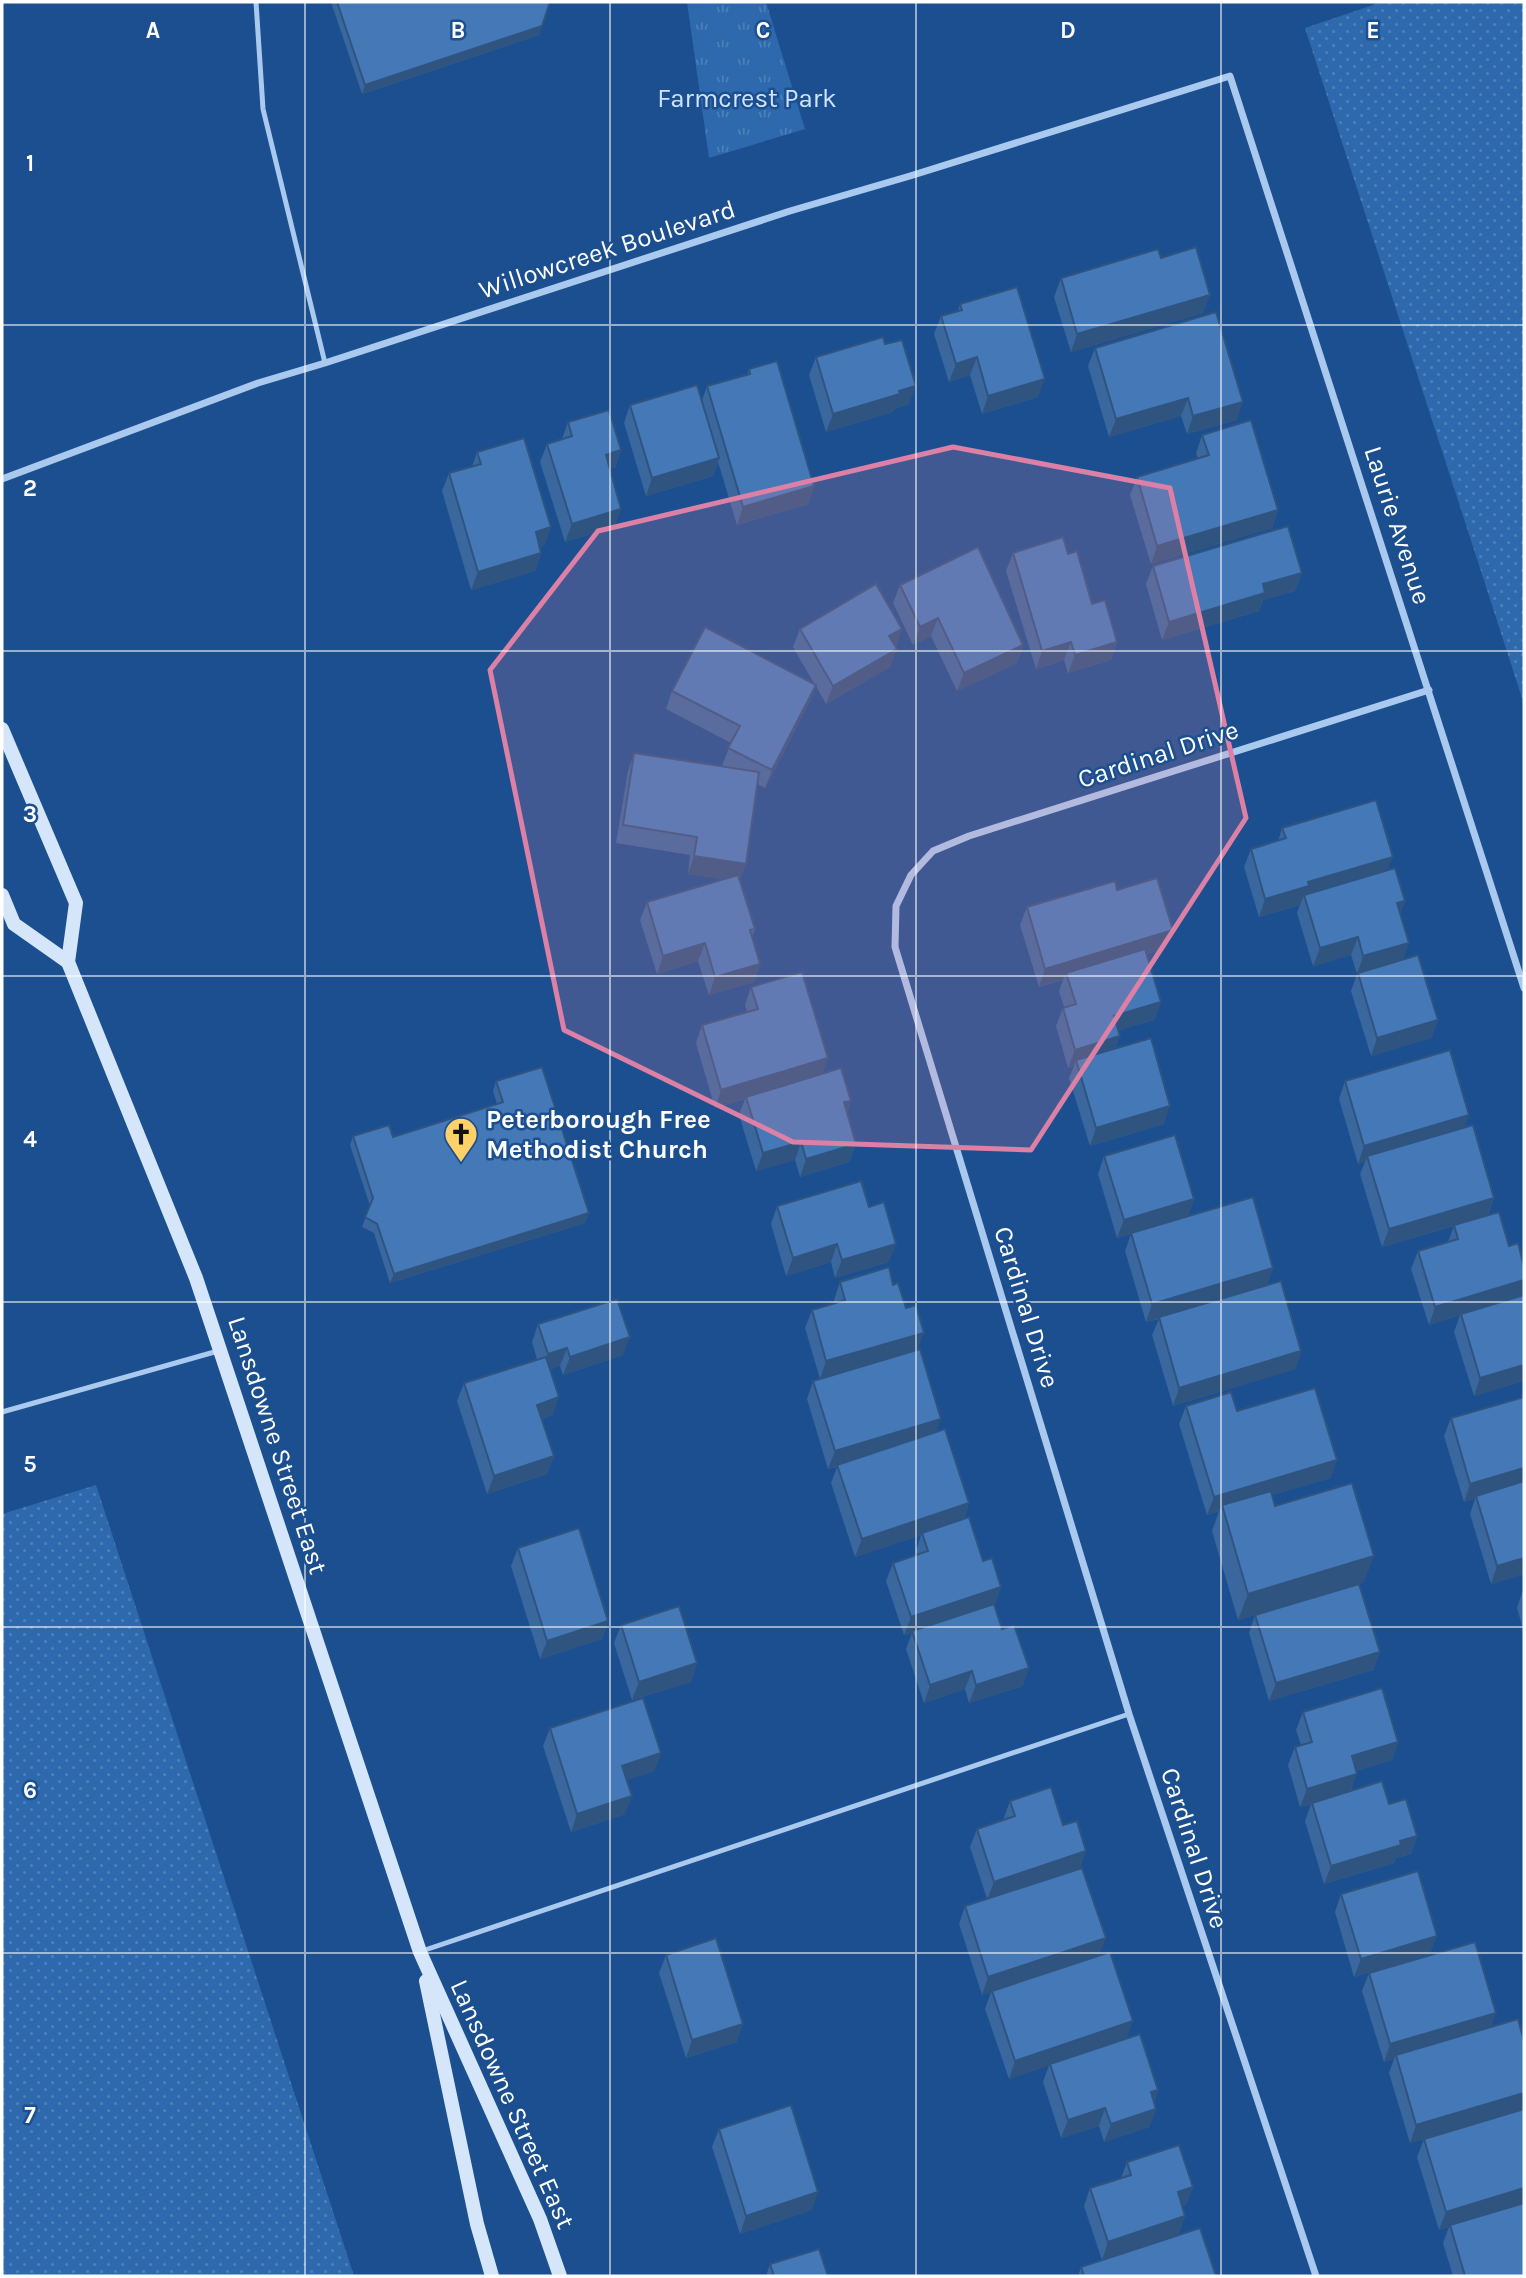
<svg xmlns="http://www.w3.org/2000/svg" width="1526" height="2278" viewBox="0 0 1526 2278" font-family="Karla,sans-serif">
  <defs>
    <pattern id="grass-dots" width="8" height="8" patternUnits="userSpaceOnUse" patternTransform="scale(1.75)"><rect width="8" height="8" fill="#2e69ad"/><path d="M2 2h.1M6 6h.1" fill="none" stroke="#4d80b9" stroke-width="1.8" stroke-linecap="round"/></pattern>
    <pattern id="park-tufts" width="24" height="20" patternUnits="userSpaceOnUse" patternTransform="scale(1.75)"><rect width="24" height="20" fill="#2e69ad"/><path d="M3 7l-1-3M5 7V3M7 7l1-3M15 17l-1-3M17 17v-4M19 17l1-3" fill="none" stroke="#4d80b9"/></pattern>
  </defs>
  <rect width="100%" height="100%" fill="#1b4f8f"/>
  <g fill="url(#grass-dots)">
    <polygon points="1382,2 1524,2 1524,704 1305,28"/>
    <polygon points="96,1485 354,2276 2,2276 2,1514"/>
  </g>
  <polygon fill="url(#park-tufts)" points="687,2 766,2 805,129 709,158"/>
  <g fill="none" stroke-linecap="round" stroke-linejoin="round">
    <g stroke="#a9c9ee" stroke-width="5">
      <polyline points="256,2 263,109 325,363"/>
      <polyline points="2,1412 218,1351"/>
      <polyline points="422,1951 1129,1714"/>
    </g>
    <g stroke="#a9c9ee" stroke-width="7">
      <polyline points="2,479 258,383 325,363 790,211 910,176 1230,76 1524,988"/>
      <polyline points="1316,2276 1129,1714 895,947 896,906 911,875 933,851 969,836 1429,690"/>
    </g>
    <g stroke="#d6e6fa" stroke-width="14">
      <polyline points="2,729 76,903 68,962 196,1278 420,1952 540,2219 560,2276"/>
      <polyline points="2,895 14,924 68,962"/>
      <polyline points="426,1981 477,2224 492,2276"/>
    </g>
  </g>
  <g fill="#3a679d">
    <polygon points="331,2 550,2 539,35 362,94"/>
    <polygon points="1161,258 1203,313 1071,352 1054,297 1061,278"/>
    <polygon points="960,304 1038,397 982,414 970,375 949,382 934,334 941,316 958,311"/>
    <polygon points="1095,348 1237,420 1187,434 1181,416 1109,437 1088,366"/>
    <polygon points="816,357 909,404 895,409 893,412 826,432 809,375"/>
    <polygon points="749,369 814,486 808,504 737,525 718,462 713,476 646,496 624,423 630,405 702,400 707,386 747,375"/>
    <polygon points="568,422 621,450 615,468 610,469 615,527 565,542 540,462 547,444 562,439"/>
    <polygon points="1202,435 1278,510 1272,528 1151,564 1130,495 1137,477 1198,459 1196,453"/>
    <polygon points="477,452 545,545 540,547 541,553 535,571 471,590 442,491 449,473 472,467"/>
    <polygon points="1013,553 1068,554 1092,604 1117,642 1111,660 1068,673 1064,660 1036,669 1006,571"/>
    <polygon points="1153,566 1302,573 1295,591 1263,600 1259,611 1162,640 1146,584"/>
    <polygon points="900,585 1023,645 1017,663 957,691 931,636 913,645 893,603"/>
    <polygon points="800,629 896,647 890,667 826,704 816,686 809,703 765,788 758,784 740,880 755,929 752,937 760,964 754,982 709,995 698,961 657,974 640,920 647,902 723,879 688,874 690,855 616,843 628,771 634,753 722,766 731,743 666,709 672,691 815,685 793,647"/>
    <polygon points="1282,828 1388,870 1405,901 1400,914 1403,959 1438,1020 1431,1038 1371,1056 1351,991 1357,974 1351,955 1313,966 1297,913 1300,905 1259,917 1244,867 1251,849 1278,841"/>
    <polygon points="1117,890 1166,948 1147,954 1161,1002 1154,1020 1118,1030 1120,1036 1115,1048 1164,1124 1090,1146 1069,1078 1074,1066 1068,1068 1056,1026 1063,1008 1064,1007 1059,991 1063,980 1039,987 1020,925 1027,907"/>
    <polygon points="751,987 822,1074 851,1101 847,1113 856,1144 849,1162 800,1177 795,1160 756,1171 739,1115 745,1099 715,1108 696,1043 702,1025 747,1012 745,1005"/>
    <polygon points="496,1081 589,1213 585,1223 390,1283 374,1233 362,1227 370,1206 350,1145 353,1136 393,1137 497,1104 493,1091"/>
    <polygon points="1345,1081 1469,1115 1464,1127 1494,1198 1488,1215 1524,1267 1524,1288 1521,1296 1524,1295 1524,1381 1474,1396 1454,1332 1460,1315 1429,1325 1411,1269 1418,1251 1448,1242 1454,1226 1382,1247 1360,1174 1365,1162 1358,1164 1339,1099"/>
    <polygon points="1104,1156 1194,1199 1188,1216 1273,1268 1267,1285 1301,1351 1295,1369 1173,1406 1152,1335 1159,1319 1146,1322 1125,1251 1131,1234 1117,1238 1098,1174"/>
    <polygon points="777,1206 869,1207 889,1262 835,1278 831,1262 786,1276 771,1224"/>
    <polygon points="840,1282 893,1285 917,1350 936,1432 969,1503 964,1519 1023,1686 969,1703 965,1689 924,1703 906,1649 912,1633 904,1635 886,1581 893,1563 917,1555 916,1551 921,1535 855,1557 831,1483 837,1467 828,1469 807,1399 813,1381 820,1379 805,1328 812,1310 835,1303 834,1300"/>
    <polygon points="538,1324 623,1355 563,1375 560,1366 550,1369 553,1415 542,1419 554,1456 547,1474 487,1494 457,1401 464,1383 537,1359 532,1342"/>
    <polygon points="1524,1397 1524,1574 1491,1584 1470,1514 1475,1499 1464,1502 1444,1436 1451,1418"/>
    <polygon points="1186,1406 1237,1411 1331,1478 1272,1495 1275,1506 1364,1582 1359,1584 1380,1652 1373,1670 1269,1701 1249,1633 1255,1615 1238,1620 1212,1531 1219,1511 1207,1515 1179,1424"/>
    <polygon points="518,1548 608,1621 602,1639 540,1659 511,1566"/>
    <polygon points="1523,1590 1524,1590 1524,1632 1517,1608"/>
    <polygon points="621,1625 697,1663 691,1682 632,1700 614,1643"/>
    <polygon points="1303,1712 1398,1742 1392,1760 1356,1771 1351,1791 1389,1804 1417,1836 1411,1854 1396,1858 1394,1863 1324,1884 1305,1821 1311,1804 1300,1807 1288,1765 1295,1747 1301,1745 1296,1730"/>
    <polygon points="550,1728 661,1753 654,1771 627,1780 625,1814 571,1832 543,1746"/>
    <polygon points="1010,1801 1063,1825 1086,1851 1080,1868 1100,1955 1127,2039 1158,2090 1154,2102 1156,2109 1149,2127 1104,2142 1099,2126 1061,2138 1043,2082 1049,2065 1009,2079 985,2009 991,1992 982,1995 959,1924 965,1906 987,1899 970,1847 977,1829 1003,1820"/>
    <polygon points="1341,1894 1430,1954 1354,1977 1335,1912"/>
    <polygon points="666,1955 737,2042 686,2058 659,1973"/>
    <polygon points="1369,1973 1491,2026 1524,2276 1453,2276 1443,2243 1449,2227 1439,2230 1417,2157 1424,2139 1410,2143 1389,2073 1394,2059 1384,2062 1362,1991"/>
    <polygon points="719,2129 812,2210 740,2234 712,2147"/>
    <polygon points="1127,2162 1193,2187 1186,2205 1182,2206 1179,2234 1102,2260 1084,2206 1090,2188 1121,2178"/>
    <polygon points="770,2264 828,2276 766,2276"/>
    <polygon points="1081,2267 1084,2276 1078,2276"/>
  </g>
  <g fill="#305480">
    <polygon points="542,26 539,35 362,94 365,85"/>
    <polygon points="1210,295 1203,313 1071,352 1077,334"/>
    <polygon points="977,357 970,375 949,382 956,364"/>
    <polygon points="1045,379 1038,397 982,414 988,396"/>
    <polygon points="916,386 909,404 895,409 893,412 826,432 833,414"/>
    <polygon points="1188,398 1181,416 1109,437 1116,419"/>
    <polygon points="1243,402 1237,420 1187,434 1193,416"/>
    <polygon points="621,450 615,468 599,473 606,455"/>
    <polygon points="719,458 713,476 646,496 652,478"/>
    <polygon points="814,486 808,504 737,525 743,507"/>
    <polygon points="621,509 615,527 565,542 572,524"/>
    <polygon points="1278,510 1272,528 1151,564 1157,546"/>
    <polygon points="551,527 545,545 529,550 536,532"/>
    <polygon points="541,553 535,571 471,590 478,572"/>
    <polygon points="1302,573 1295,591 1263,600 1259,611 1162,640 1169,622 1263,584"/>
    <polygon points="938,618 931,636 913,645 920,627"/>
    <polygon points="902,629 896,647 889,636"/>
    <polygon points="1071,642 1064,660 1036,669 1042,651"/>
    <polygon points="1117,642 1111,660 1068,673 1075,655"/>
    <polygon points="1023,645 1017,663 957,691 964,673"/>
    <polygon points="897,649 890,667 826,704 833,686"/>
    <polygon points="816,685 809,703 765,788 772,770"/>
    <polygon points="694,856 746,864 739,882 688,874"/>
    <polygon points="1393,857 1386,875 1304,895 1300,905 1259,917 1265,899 1308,882"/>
    <polygon points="1405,901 1398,919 1397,903"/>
    <polygon points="1173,930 1166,948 1068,978 1066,973 1063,980 1039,987 1045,969"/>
    <polygon points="1358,937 1351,955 1313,966 1320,948"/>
    <polygon points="705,943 698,961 657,974 663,956"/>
    <polygon points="1409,943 1403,961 1357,974 1363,956"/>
    <polygon points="760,964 754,982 709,995 715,977"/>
    <polygon points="1161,1002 1154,1020 1108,1034 1114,1016"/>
    <polygon points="1438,1020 1431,1038 1371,1056 1377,1038"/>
    <polygon points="1120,1036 1113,1054 1076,1060 1074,1066 1068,1068 1075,1050"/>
    <polygon points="828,1058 822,1076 715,1108 721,1090"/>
    <polygon points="851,1101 844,1119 844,1102"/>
    <polygon points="1170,1106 1164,1124 1090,1146 1096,1128"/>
    <polygon points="1469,1115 1462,1133 1367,1156 1365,1162 1358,1164 1364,1146"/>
    <polygon points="801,1142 795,1160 756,1171 763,1153"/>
    <polygon points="856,1144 849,1162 800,1177 806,1159"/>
    <polygon points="1494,1198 1487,1216 1382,1247 1389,1229"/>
    <polygon points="1194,1199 1188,1217 1117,1238 1124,1220"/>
    <polygon points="589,1213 585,1223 390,1283 394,1274"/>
    <polygon points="837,1244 831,1262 786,1276 793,1258"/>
    <polygon points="896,1244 889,1262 835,1278 842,1260"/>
    <polygon points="1273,1268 1267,1286 1146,1322 1152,1304"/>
    <polygon points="1524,1280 1524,1288 1521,1297 1429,1325 1435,1307"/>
    <polygon points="924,1333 917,1351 820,1379 826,1361"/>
    <polygon points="630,1337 623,1355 563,1375 570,1357"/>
    <polygon points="567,1348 560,1366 541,1372 548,1354"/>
    <polygon points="1301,1351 1295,1369 1173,1406 1179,1388"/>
    <polygon points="1524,1365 1524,1381 1474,1396 1480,1378"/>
    <polygon points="559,1397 553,1415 531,1423 537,1405"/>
    <polygon points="941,1419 934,1437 828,1469 835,1451"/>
    <polygon points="554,1456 547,1474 487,1494 494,1476"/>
    <polygon points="1337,1460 1331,1478 1223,1510 1222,1505 1219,1511 1207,1515 1214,1497"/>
    <polygon points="1524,1468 1524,1484 1476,1496 1475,1499 1464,1502 1470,1484"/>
    <polygon points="969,1503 963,1521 922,1533 921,1535 855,1557 862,1539"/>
    <polygon points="1374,1556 1364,1582 1238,1620 1248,1594"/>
    <polygon points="1524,1558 1524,1574 1491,1584 1497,1566"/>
    <polygon points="1001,1587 995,1605 912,1631 912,1633 904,1635 911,1617"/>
    <polygon points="608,1621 602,1639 540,1659 547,1641"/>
    <polygon points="1380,1652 1373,1670 1269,1701 1276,1683"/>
    <polygon points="697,1663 691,1682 632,1700 639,1682"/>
    <polygon points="1029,1668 1023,1686 969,1703 976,1685"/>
    <polygon points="972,1671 965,1689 924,1703 930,1685"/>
    <polygon points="1398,1742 1392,1760 1345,1774 1352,1756"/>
    <polygon points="661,1753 654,1771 616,1784 622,1766"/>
    <polygon points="1357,1774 1350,1792 1300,1807 1307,1789"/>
    <polygon points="632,1796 625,1814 571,1832 577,1814"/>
    <polygon points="1417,1836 1411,1854 1396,1858 1394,1863 1324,1884 1331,1866 1400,1841"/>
    <polygon points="1086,1851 1080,1869 987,1900 994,1882"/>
    <polygon points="1437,1936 1430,1954 1354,1977 1361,1959"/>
    <polygon points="1106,1938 1099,1956 982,1995 988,1977"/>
    <polygon points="1496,2013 1490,2031 1396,2055 1394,2059 1384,2062 1390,2044"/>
    <polygon points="1133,2021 1126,2040 1009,2079 1015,2061"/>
    <polygon points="743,2024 737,2042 686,2058 692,2040"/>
    <polygon points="1158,2090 1152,2108 1151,2092"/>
    <polygon points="1524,2093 1524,2109 1410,2143 1416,2125"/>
    <polygon points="1105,2108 1099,2126 1061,2138 1068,2120"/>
    <polygon points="1156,2109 1149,2127 1104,2142 1111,2124"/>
    <polygon points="1193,2187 1186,2205 1171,2210 1178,2192"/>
    <polygon points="1524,2188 1524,2204 1439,2230 1446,2212"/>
    <polygon points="818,2192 812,2210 740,2234 746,2216"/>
    <polygon points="1185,2216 1179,2234 1102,2260 1108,2242"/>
  </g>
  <g fill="#4478b7" stroke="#305480" stroke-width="2">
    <polygon points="337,2 550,2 542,26 365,85"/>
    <polygon points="1196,247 1210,295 1077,334 1061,278 1158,249 1161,258"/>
    <polygon points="1017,287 1045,379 988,396 977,357 956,364 941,316 962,310 960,304"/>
    <polygon points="1216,312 1243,402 1193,416 1188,398 1116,419 1095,348"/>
    <polygon points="883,337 885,344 902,340 916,386 899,391 900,394 833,414 816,357"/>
    <polygon points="777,361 814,486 743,507 707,386 750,374 749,369"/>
    <polygon points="697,385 719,458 652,478 630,405"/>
    <polygon points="609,410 621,450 606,455 621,509 572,524 547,444 572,436 568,422"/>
    <polygon points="1251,420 1278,510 1157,546 1137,477 1209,455 1202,435"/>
    <polygon points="524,438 551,527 536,532 541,553 478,572 449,473 481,464 477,452"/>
    <polygon points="1288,526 1302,573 1263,584 1265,593 1169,622 1153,566"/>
    <polygon points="1063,537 1068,554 1077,551 1092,604 1105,600 1117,642 1075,655 1071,642 1042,651 1013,553"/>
    <polygon points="978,547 1023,645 964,673 938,618 920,627 900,585"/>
    <polygon points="876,584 902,629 889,636 897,649 833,686 800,629"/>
    <polygon points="705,627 816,685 772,770 728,748 740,726 672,691"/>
    <polygon points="634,753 759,772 746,864 694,856 697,837 623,825"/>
    <polygon points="1376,800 1393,857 1308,882 1309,886 1265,899 1251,849 1286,838 1282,828"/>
    <polygon points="1395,868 1405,901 1397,903 1409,943 1363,956 1358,937 1320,948 1304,895"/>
    <polygon points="738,875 755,929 750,930 760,964 715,977 705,943 663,956 647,902"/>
    <polygon points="1157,878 1173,930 1045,969 1027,907 1115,881 1117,890"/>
    <polygon points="1145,949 1161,1002 1114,1016 1120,1036 1075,1050 1063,1008 1076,1004 1066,973"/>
    <polygon points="1418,955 1438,1020 1377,1038 1358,973"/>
    <polygon points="802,972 828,1058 721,1090 702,1025 758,1009 751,987"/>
    <polygon points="1151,1038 1170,1106 1096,1128 1076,1060"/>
    <polygon points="1450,1050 1469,1115 1364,1146 1345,1081"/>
    <polygon points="542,1067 589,1213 394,1274 377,1224 365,1217 373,1198 353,1136 389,1125 393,1137 503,1102 496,1081"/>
    <polygon points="841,1068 851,1101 844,1102 856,1144 806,1159 801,1142 763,1153 746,1097"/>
    <polygon points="1473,1125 1494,1198 1389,1229 1367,1156"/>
    <polygon points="1175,1135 1194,1199 1124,1220 1104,1156"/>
    <polygon points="861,1181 869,1207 884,1202 896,1244 842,1260 837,1244 793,1258 777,1206"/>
    <polygon points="1253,1197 1273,1268 1152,1304 1131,1233"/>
    <polygon points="1499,1212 1509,1246 1518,1243 1524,1267 1524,1280 1435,1307 1418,1251 1458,1239 1454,1225"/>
    <polygon points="889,1267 893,1285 898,1283 906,1308 916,1305 924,1333 826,1361 812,1310 845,1300 840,1282"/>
    <polygon points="1281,1281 1301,1351 1179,1388 1159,1317"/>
    <polygon points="1524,1295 1524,1365 1480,1378 1461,1314"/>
    <polygon points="617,1299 630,1337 570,1357 567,1348 548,1354 538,1324"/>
    <polygon points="920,1349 941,1419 835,1451 813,1381"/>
    <polygon points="546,1357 559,1397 537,1405 554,1456 494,1476 464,1383"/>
    <polygon points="1315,1388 1337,1460 1214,1497 1186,1406 1231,1392 1237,1411"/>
    <polygon points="1524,1397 1524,1468 1470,1484 1451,1418"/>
    <polygon points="945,1429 969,1503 862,1539 837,1465"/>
    <polygon points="1524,1481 1524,1558 1497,1566 1476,1496"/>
    <polygon points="1352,1483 1374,1556 1248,1594 1222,1505 1271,1491 1275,1506"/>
    <polygon points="969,1517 983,1561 992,1558 1001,1587 911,1617 893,1563 928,1551 922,1533"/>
    <polygon points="579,1528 608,1621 547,1641 518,1548"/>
    <polygon points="1359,1584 1380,1652 1276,1683 1255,1615"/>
    <polygon points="994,1604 1002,1629 1014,1625 1029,1668 976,1685 972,1671 930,1685 912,1631"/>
    <polygon points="679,1606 697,1663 639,1682 621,1625"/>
    <polygon points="1382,1688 1398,1742 1352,1756 1357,1774 1307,1789 1295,1747 1312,1742 1303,1712"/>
    <polygon points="643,1698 661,1753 622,1766 632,1796 577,1814 550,1728"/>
    <polygon points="1382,1781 1389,1804 1406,1799 1417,1836 1400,1841 1401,1845 1331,1866 1312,1803"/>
    <polygon points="1051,1787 1063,1825 1077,1821 1086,1851 994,1882 977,1829 1015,1816 1010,1801"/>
    <polygon points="1082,1868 1106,1938 988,1977 965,1906"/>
    <polygon points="1418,1871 1437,1936 1361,1959 1341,1894"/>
    <polygon points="716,1938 743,2024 692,2040 666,1955"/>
    <polygon points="1475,1942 1496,2013 1390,2044 1369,1973"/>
    <polygon points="1110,1952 1133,2021 1015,2061 992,1991"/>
    <polygon points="1518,2019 1524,2041 1524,2093 1416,2125 1396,2055"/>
    <polygon points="1140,2034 1158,2090 1151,2092 1156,2109 1111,2124 1105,2108 1068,2120 1050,2064"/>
    <polygon points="791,2105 818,2192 746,2216 719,2129"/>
    <polygon points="1524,2109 1524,2188 1446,2212 1424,2139"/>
    <polygon points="1179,2145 1193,2187 1178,2192 1185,2216 1108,2242 1090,2188 1131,2175 1127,2162"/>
    <polygon points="1524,2203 1524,2276 1465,2276 1450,2225"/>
    <polygon points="1200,2228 1216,2276 1084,2276 1081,2267"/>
    <polygon points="819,2249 828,2276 774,2276 770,2264"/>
  </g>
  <path fill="#dd80a5" fill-opacity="0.2" stroke="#dd80a5" stroke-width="5" stroke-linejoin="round" d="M 953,447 L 1170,488 L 1246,818 L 1031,1150 L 793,1142 L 564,1030 L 490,670 L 598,531 Z"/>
  <path fill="none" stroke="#fff" stroke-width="2" stroke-opacity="0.55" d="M 305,2 L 305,2276M 610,2 L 610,2276M 916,2 L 916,2276M 1221,2 L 1221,2276M 2,325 L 1524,325M 2,651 L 1524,651M 2,976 L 1524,976M 2,1302 L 1524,1302M 2,1627 L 1524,1627M 2,1953 L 1524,1953"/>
  <defs>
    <symbol id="church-pin" viewBox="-11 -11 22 30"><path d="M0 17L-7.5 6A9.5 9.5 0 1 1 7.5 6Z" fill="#ffd166" stroke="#1b4f8f"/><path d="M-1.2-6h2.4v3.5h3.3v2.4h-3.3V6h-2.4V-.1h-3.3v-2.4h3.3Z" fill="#111"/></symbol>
  </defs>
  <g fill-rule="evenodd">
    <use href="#church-pin" x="442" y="1115" width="38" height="52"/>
  </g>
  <g text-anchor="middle" stroke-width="5" stroke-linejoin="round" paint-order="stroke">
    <g font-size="26" fill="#cfe3fa" stroke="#1b4f8f">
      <text x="747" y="107">Farmcrest Park</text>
    </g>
    <g font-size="26" fill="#fff" stroke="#1b4f8f">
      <text transform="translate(607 249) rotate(-18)" y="9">Willowcreek Boulevard</text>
      <text transform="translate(1398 525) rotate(72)" y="9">Laurie Avenue</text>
      <text transform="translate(1158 754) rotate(-18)" y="9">Cardinal Drive</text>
      <text transform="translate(1027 1307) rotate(73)" y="9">Cardinal Drive</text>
      <text transform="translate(278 1445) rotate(72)" y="9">Lansdowne Street East</text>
      <text transform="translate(1195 1848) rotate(72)" y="9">Cardinal Drive</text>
      <text transform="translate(513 2104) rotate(66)" y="9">Lansdowne Street East</text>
    </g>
    <g font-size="26" font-weight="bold" fill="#fff" stroke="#1b4f8f" text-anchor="start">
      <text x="486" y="1128">Peterborough Free<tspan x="486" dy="30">Methodist Church</tspan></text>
    </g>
  </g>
  <g font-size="23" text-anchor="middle" font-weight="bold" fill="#fff" stroke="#1b4f8f" stroke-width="5" stroke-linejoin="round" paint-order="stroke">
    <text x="153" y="38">A</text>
    <text x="458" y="38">B</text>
    <text x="763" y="38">C</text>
    <text x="1068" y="38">D</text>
    <text x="1373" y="38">E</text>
    <text x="30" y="171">1</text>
    <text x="30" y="496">2</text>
    <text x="30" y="822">3</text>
    <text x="30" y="1147">4</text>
    <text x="30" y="1472">5</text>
    <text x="30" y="1798">6</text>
    <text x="30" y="2123">7</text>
  </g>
  <rect width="1526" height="2278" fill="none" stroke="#ffffff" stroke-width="7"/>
</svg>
